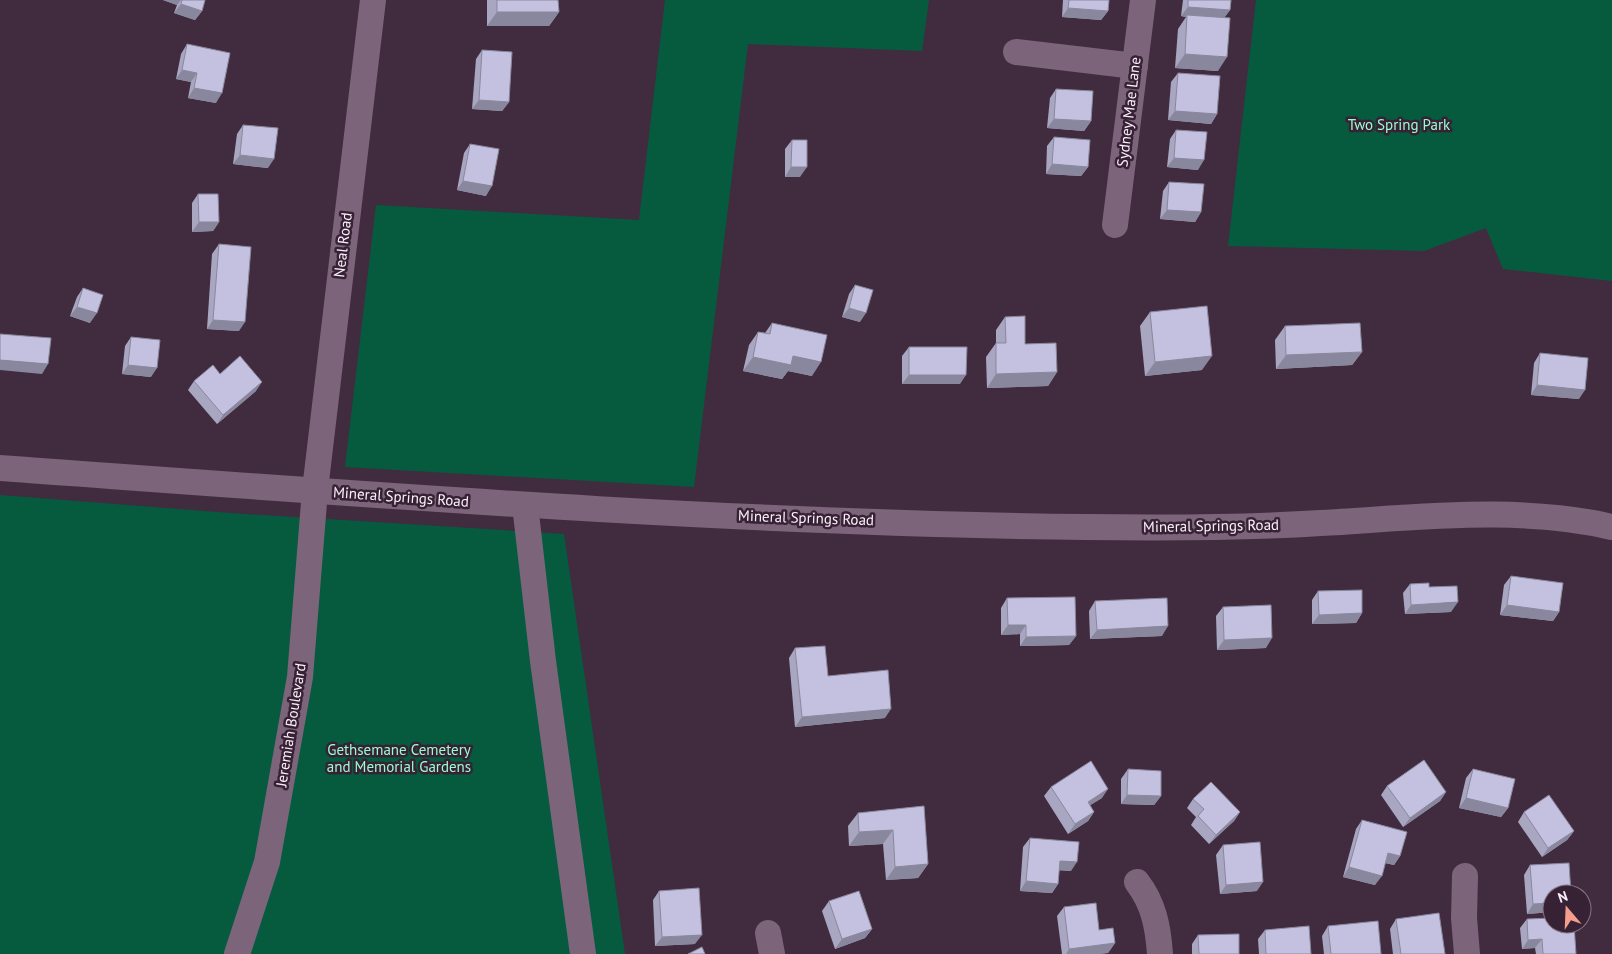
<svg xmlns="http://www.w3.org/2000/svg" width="1612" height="954" viewBox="0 0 1612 954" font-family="'PT Sans',sans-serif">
  <rect width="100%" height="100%" fill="#412c3f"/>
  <g fill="#065b3e">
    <polygon points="665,0 929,0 922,51 748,44 694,487 345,467 376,205 639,220"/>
    <polygon points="1256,0 1612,0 1612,281 1503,269 1486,228 1424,251 1228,246"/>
    <polygon points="0,495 230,513 564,534 625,954 0,954"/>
  </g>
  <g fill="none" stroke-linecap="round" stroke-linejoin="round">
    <g stroke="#7c647a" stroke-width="26">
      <polyline points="1016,52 1135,66"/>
      <polyline points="1115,225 1143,0"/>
      <path d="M 0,468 C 361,494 723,523 1086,527 C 1164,528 1243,528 1321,523 C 1414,518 1521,505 1612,527"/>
      <polyline points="525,505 543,661 583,954"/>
      <polyline points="1465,876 1464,918 1467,954"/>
      <path d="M 1137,882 C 1154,904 1158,927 1160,954"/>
      <polyline points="768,933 772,954"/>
      <polyline points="237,954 267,862 300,677 315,490 373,0"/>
    </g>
  </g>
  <g fill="#a9a6c1">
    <polygon points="163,0 205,0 202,11 195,20 174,13 177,5"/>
    <polygon points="487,0 558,0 559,12 549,26 487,26"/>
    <polygon points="1063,0 1109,0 1108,11 1101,20 1062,17"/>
    <polygon points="1183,0 1231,0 1230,10 1224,18 1218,71 1175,68 1178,29 1186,17 1181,16"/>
    <polygon points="187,44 216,103 188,98 191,82 176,79 181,54"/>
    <polygon points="482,50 509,102 502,111 472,109 476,59"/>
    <polygon points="1178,73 1217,114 1211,124 1168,120 1171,82"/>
    <polygon points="1056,89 1091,121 1084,131 1047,128 1050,98"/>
    <polygon points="243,125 268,168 233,164 237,134"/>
    <polygon points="1176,130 1198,170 1167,167 1170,139"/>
    <polygon points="1054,137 1088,167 1081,176 1046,174 1047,146"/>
    <polygon points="792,140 800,177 785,177 785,149"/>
    <polygon points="470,144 486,196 457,190 464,153"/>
    <polygon points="1169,182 1201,212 1195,222 1160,219 1163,191"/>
    <polygon points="198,194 219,222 213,231 192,232 192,203"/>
    <polygon points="219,244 239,331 207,329 212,254"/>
    <polygon points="855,285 860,322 842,317 849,294"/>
    <polygon points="83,288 90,323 70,316 77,297"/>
    <polygon points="1150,312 1202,370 1145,376 1140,326"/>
    <polygon points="1005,317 1025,344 1057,372 1048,386 987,388 986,357 996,343 996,330"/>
    <polygon points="772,323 812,376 788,371 782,379 743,371 749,345 758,332 765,333"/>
    <polygon points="1285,326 1362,352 1352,365 1276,369 1275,340"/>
    <polygon points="131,337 151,377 122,374 125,346"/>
    <polygon points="909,347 960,384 902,384 902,356"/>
    <polygon points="1540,353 1579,399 1531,395 1534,363"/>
    <polygon points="220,374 256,391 217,424 188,390 194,381"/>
    <polygon points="1511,576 1559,612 1553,621 1500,615 1504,585"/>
    <polygon points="1410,584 1429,587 1451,612 1405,614 1403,593"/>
    <polygon points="1318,591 1362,613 1356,623 1312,624 1312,600"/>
    <polygon points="1007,598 1076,636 1069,645 1020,646 1020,634 1001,635 1001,608"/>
    <polygon points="1095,601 1162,636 1090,639 1089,611"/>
    <polygon points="1223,607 1266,648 1217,650 1216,616"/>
    <polygon points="795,648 828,676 885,718 795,727 789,658"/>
    <polygon points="1128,769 1161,796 1154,805 1121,804 1121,779"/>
    <polygon points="1473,769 1508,808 1501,817 1459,808 1466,778"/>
    <polygon points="1387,786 1446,792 1440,801 1403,827 1381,795"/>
    <polygon points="1051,787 1102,798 1090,805 1094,812 1088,821 1068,834 1044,796"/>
    <polygon points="1193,799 1240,812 1234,821 1209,844 1191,825 1196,817 1187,808"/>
    <polygon points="924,806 928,864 918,878 886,880 883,844 849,846 848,826 858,813"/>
    <polygon points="1524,812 1574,831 1567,840 1542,857 1518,822"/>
    <polygon points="1362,820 1400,856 1394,865 1385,863 1375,885 1343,877 1356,829"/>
    <polygon points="1030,838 1071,871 1059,870 1058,884 1052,893 1020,891 1023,847"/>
    <polygon points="1223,845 1257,891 1220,894 1216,855"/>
    <polygon points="1530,865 1552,894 1552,912 1527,914 1524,875"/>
    <polygon points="659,891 695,944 655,946 653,900"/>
    <polygon points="829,901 872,929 865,938 835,949 822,911"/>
    <polygon points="1064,907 1099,930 1115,943 1108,953 1098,954 1062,954 1057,916"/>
    <polygon points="1396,919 1445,954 1393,954 1390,929"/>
    <polygon points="1527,919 1576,954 1536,954 1535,948 1522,949 1520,928"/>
    <polygon points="1328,926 1381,954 1324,954 1322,936"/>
    <polygon points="1265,930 1311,954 1259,954 1258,939"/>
    <polygon points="1198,935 1239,954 1192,954 1192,944"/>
  </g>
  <g fill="#89879d">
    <polygon points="163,0 181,0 177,5"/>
    <polygon points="181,4 202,11 195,20 174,13"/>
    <polygon points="1188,7 1230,10 1223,19 1187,15 1186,17 1181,16"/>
    <polygon points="1068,8 1108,11 1101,20 1062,17"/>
    <polygon points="497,12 559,12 549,26 487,26"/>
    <polygon points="1185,54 1227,57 1218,71 1175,68"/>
    <polygon points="182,70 197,73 191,82 176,79"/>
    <polygon points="194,88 222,93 216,103 188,98"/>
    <polygon points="479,100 509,102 502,111 472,109"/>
    <polygon points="1175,111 1217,114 1211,124 1168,120"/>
    <polygon points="1054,119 1091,121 1084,131 1047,128"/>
    <polygon points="240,155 274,159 268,168 233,164"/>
    <polygon points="1174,158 1204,160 1198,170 1167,167"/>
    <polygon points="1052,164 1088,167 1081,176 1046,174"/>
    <polygon points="791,167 807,167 800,177 785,177"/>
    <polygon points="463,181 492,186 486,196 457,190"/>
    <polygon points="1167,210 1201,212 1195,222 1160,219"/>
    <polygon points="199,222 219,222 213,231 192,232"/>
    <polygon points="77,307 97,313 90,323 70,316"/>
    <polygon points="849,308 866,313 860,322 842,317"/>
    <polygon points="213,320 245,322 239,331 207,329"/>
    <polygon points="1362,352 1352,365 1276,369 1286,355"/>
    <polygon points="793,356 821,362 812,376 788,371 782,379 743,371 753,357"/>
    <polygon points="1212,356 1202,370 1145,376 1155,362"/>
    <polygon points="0,360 48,364 42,374 0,370"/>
    <polygon points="128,365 157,368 151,377 122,374"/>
    <polygon points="1057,372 1048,386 987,388 996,374"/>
    <polygon points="909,375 966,375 960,384 902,384"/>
    <polygon points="262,382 256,391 217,424 223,415"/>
    <polygon points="1537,385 1585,390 1579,399 1531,395"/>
    <polygon points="1458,602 1451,612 1405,614 1411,605"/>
    <polygon points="1507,605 1559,612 1553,621 1500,615"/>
    <polygon points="1362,613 1356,623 1312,624 1319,615"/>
    <polygon points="1008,625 1026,625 1020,634 1001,635"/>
    <polygon points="1168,626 1162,636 1090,639 1097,630"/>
    <polygon points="1076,636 1069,645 1020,646 1026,637"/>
    <polygon points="1272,638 1266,648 1217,650 1224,640"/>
    <polygon points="891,709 885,718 795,727 802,717"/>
    <polygon points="1108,789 1102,798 1081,811 1088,802"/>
    <polygon points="1446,792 1440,801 1403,827 1410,818"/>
    <polygon points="1127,795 1161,796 1154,805 1121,804"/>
    <polygon points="1466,798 1508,808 1501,817 1459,808"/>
    <polygon points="1094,812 1088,821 1068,834 1075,824"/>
    <polygon points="1240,812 1234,821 1209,844 1216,835"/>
    <polygon points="893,830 883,844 849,846 859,832"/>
    <polygon points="1574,831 1567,840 1542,857 1548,848"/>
    <polygon points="1388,853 1400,856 1394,865 1381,862"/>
    <polygon points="1060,861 1077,862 1071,871 1053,870"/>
    <polygon points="928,864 918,878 886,880 895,867"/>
    <polygon points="1349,867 1382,876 1375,885 1343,877"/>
    <polygon points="1026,881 1058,884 1052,893 1020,891"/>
    <polygon points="1263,882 1257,891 1220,894 1226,885"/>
    <polygon points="1552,903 1552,912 1527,914 1533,904"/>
    <polygon points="872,929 865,938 835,949 842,939"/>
    <polygon points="702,935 695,944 655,946 662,937"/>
    <polygon points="1542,939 1535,948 1522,949 1528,940"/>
    <polygon points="1115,943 1108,953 1098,954 1066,954 1069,949"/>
  </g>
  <g fill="#c4c1e0" stroke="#89879d">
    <polygon points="182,0 205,0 202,11 181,4"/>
    <polygon points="497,0 558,0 559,12 497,12"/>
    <polygon points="1069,0 1109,0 1108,11 1068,8"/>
    <polygon points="1188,0 1231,0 1230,10 1188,7"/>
    <polygon points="1187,15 1230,18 1227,57 1185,54"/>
    <polygon points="187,44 230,53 222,93 194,88 197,73 182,70"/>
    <polygon points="482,50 512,52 509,102 479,100"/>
    <polygon points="1178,73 1220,76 1217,114 1175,111"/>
    <polygon points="1056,89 1093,91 1091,121 1054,119"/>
    <polygon points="243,125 278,128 274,159 240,155"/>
    <polygon points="1176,130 1207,132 1204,160 1174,158"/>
    <polygon points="1054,137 1090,140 1088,167 1052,164"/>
    <polygon points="792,140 807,140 807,167 791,167"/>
    <polygon points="470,144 499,149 492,186 463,181"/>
    <polygon points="1169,182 1204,184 1201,212 1167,210"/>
    <polygon points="198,194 218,194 219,222 199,222"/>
    <polygon points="219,244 251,247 245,322 213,320"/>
    <polygon points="855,285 873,290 866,313 849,308"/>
    <polygon points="83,288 103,295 97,313 77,307"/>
    <polygon points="1207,306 1212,356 1155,362 1150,312"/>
    <polygon points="1025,316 1025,344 1056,343 1057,372 996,374 996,343 1006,343 1005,317"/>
    <polygon points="772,323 827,335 821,362 793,356 791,365 753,357 758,332 770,334"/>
    <polygon points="1360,323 1362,352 1286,355 1285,326"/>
    <polygon points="0,334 51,338 48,364 0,360"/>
    <polygon points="131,337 160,340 157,368 128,365"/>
    <polygon points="909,347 967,347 966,375 909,375"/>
    <polygon points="1540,353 1588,358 1585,390 1537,385"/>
    <polygon points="240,356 262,382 223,415 194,381 213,365 220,374"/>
    <polygon points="1511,576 1563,583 1559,612 1507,605"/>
    <polygon points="1429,583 1429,587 1457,586 1458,602 1411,605 1410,584"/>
    <polygon points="1362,590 1362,613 1319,615 1318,591"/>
    <polygon points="1075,597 1076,636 1026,637 1026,625 1008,625 1007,598"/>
    <polygon points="1167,598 1168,626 1097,630 1095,601"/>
    <polygon points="1271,605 1272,638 1224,640 1223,607"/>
    <polygon points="825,646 828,676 888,670 891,709 802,717 795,648"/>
    <polygon points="1424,760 1446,792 1410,818 1387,786"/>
    <polygon points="1091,761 1108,789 1088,802 1094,812 1075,824 1051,787"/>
    <polygon points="1128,769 1161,771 1161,796 1127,795"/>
    <polygon points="1473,769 1515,779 1508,808 1466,798"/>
    <polygon points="1211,782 1240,812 1216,835 1198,816 1204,809 1193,799"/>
    <polygon points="1549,795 1574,831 1548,848 1524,812"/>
    <polygon points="924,806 928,864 895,867 893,830 859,832 858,813"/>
    <polygon points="1362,820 1407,832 1400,856 1388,853 1382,876 1349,867"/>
    <polygon points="1030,838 1079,842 1077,862 1060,861 1058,884 1026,881"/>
    <polygon points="1260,842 1263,882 1226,885 1223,845"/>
    <polygon points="1569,863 1571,894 1552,894 1552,903 1533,904 1530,865"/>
    <polygon points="699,888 702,935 662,937 659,891"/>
    <polygon points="859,891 872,929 842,939 829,901"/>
    <polygon points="1096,903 1099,930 1113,928 1115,943 1069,949 1064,907"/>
    <polygon points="1439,913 1445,954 1401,954 1396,919"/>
    <polygon points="1552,918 1552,924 1574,924 1576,954 1543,954 1542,939 1528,940 1527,919"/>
    <polygon points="1378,921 1381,954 1331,954 1328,926"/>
    <polygon points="1309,926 1311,954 1266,954 1265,930"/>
    <polygon points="1239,934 1239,954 1199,954 1198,935"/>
    <polygon points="702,947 705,954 688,954"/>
  </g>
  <g text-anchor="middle" stroke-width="5" stroke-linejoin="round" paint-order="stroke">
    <g font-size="15" fill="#fceefa" stroke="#362234">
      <text transform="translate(1129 112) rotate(-83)" y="5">Sydney Mae Lane</text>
      <text transform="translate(343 245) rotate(-83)" y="5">Neal Road</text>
      <text transform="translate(401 497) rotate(4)" y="5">Mineral Springs Road</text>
      <text transform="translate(806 518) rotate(2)" y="5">Mineral Springs Road</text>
      <text transform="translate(1211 526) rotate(-1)" y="5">Mineral Springs Road</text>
      <text transform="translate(291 725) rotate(-81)" y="5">Jeremiah Boulevard</text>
    </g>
    <g font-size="15" fill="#9bfbce" stroke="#362234">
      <text x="1399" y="130">Two Spring Park</text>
      <text x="399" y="755">Gethsemane Cemetery<tspan x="399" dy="17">and Memorial Gardens</tspan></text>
    </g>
  </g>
  <g transform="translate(1567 909) rotate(341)"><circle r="24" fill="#362234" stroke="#857483"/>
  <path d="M0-4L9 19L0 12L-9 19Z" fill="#f49d8c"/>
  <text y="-8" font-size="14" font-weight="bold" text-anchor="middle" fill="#fceefa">N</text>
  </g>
</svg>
